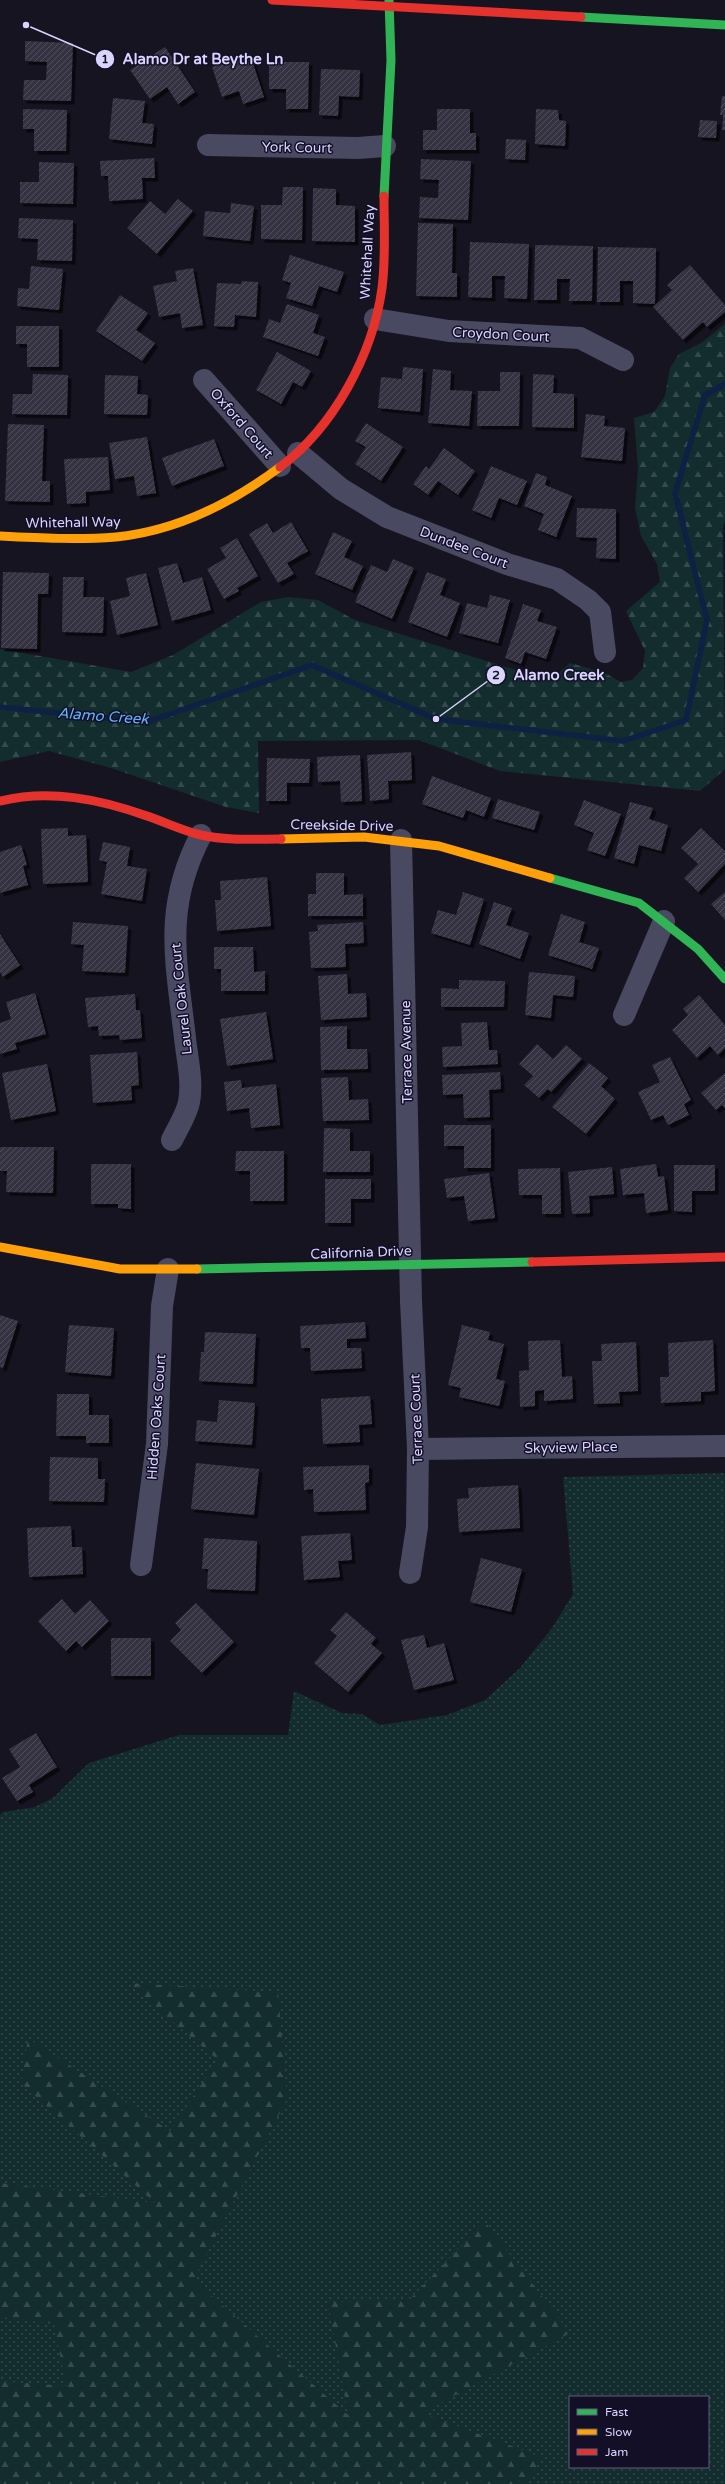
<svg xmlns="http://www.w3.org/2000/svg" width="725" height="2484" viewBox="0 0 725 2484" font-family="'Varela Round',sans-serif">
  <defs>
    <pattern id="grass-dots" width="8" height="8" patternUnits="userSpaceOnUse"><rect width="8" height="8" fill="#132c2d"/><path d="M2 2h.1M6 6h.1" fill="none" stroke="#354a4c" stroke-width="1.8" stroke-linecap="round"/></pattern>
    <pattern id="forest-firs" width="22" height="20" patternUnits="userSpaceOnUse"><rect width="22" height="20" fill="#132c2d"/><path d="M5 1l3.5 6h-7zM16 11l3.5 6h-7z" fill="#354a4c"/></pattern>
    <pattern id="building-hatch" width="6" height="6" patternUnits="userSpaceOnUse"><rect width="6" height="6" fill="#343243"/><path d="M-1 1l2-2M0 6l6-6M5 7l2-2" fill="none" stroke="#514f5f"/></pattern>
    <filter id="shadow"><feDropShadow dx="3.5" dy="3.5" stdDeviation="0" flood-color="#0009"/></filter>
  </defs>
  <rect width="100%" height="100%" fill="#161421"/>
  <path fill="url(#grass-dots)" fill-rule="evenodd" d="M 725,1473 L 725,2484 L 0,2484 L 0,1815 L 3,1812 L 35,1807 L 53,1798 L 89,1763 L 179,1735 L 288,1735 L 294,1691 L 342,1713 L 362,1714 L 380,1725 L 447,1715 L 485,1700 L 520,1668 L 552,1628 L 573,1594 L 563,1477 ZM 570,2397 L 708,2397 L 708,2467 L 570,2467 Z"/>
  <g fill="url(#forest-firs)">
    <polygon points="725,324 725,520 723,526 725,769 700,791 500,771 419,740 258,741 259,813 226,807 111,768 49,751 0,762 0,649 131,672 173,655 261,602 288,597 318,600 355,620 535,676 557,674 570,663 605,673 621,682 632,680 643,668 645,651 626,611 660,582 657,564 641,536 635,508 638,469 634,418 654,412 665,396 670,368 679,354 701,343"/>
    <polygon points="128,1983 278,1992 287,2099 193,2280 348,2415 328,2302 409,2300 485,2222 570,2333 422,2413 541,2457 528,2484 0,2484 0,2381 66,2386 54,2324 0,2317 0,2183 155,2203 21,2083 28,2038 170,2131 218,2060"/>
  </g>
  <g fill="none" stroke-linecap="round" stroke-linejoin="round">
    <polyline stroke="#0d2144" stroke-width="5.5" points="0,707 147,722 312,665 436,719 623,741 686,720 707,620 675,493 705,395 725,384"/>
  </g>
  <g fill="url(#building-hatch)" filter="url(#shadow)">
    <polygon points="25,41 73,43 71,101 23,100 24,80 46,80 47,62 25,61"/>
    <polygon points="165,47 195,92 178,104 167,87 150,99 130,70"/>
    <polygon points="250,54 264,97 243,104 239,91 222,97 212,67"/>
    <polygon points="269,62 309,62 308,109 286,109 286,89 269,89"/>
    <polygon points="321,69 360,70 359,97 339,96 338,116 319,115"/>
    <polygon points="722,96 725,96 725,130 722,130 723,115 720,115"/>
    <polygon points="113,98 145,101 142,123 154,124 152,144 109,139"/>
    <polygon points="23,109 67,110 66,151 34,151 34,129 23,129"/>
    <polygon points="437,109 470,109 470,133 476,133 476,150 423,150 423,130 437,130"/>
    <polygon points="536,109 558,110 559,120 566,121 565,146 535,144"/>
    <polygon points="700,120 717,121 716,138 698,137"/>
    <polygon points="506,139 526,140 525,160 505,159"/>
    <polygon points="154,158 155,178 142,178 143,199 109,201 108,176 101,176 100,161"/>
    <polygon points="421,159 471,161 468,220 419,218 420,197 438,198 439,180 420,179"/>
    <polygon points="39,162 74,163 73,204 20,203 20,182 39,182"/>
    <polygon points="283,187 303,187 302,240 261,239 261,205 282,205"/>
    <polygon points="313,188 336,189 336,205 355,206 355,242 312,241"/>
    <polygon points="178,199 193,211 157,254 127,228 150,201 165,214"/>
    <polygon points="231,203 254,206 250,241 203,236 205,211 230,213"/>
    <polygon points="19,218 73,220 72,261 37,260 38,239 18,238"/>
    <polygon points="418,223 453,224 452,273 457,273 457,297 416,296"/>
    <polygon points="470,242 529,244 527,299 504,298 505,276 492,276 492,298 468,297"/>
    <polygon points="535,245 593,246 592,301 569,301 570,279 557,279 557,300 534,300"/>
    <polygon points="598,247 656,248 655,304 633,303 633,281 620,281 620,302 597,302"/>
    <polygon points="290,255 344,272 337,292 319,286 312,306 286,298 291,283 282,280"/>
    <polygon points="690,265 725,305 725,312 707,327 703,322 683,340 653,307 672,290 667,285"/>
    <polygon points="31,266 63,269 59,310 17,306 18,288 29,289"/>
    <polygon points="193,268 203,325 182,328 180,313 159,317 153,286 177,281 175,271"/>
    <polygon points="242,281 258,282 256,317 235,315 234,327 214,326 217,283 241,284"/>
    <polygon points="120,295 148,313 136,330 155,343 142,361 96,331"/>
    <polygon points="287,304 319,315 313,333 325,337 318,356 263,337 269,319 280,323"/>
    <polygon points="16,326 59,326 59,367 27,367 27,344 16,344"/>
    <polygon points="277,352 311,371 302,387 293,382 281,404 256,390"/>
    <polygon points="403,367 423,369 420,412 378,408 381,377 402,379"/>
    <polygon points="433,369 451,371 450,390 472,391 469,426 428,423"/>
    <polygon points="500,372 520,372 519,426 477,426 478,391 500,391"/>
    <polygon points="33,374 68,375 67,415 12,414 13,394 32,394"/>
    <polygon points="533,374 554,375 553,393 574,394 574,428 532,427"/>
    <polygon points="105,375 138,376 137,394 148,395 147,415 104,414"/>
    <polygon points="586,414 605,416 604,426 625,428 622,461 581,457"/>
    <polygon points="366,423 403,447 381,481 355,464 366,447 355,441"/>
    <polygon points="8,424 44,425 42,481 50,481 50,502 5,501"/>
    <polygon points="147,437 156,493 137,496 134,476 115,479 109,443"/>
    <polygon points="214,439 224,466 172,486 162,458"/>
    <polygon points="444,448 475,471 458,495 438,481 428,495 413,484 426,466 429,469"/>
    <polygon points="108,457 110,490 86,492 86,503 67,504 64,459"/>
    <polygon points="491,466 527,481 517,505 499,498 491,518 472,510"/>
    <polygon points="536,473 547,477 545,485 572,496 556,537 538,530 544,514 524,506"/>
    <polygon points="577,508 616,509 616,559 596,558 597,538 576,537"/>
    <polygon points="291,522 308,551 287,563 294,574 278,583 249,534 267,523 273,533"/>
    <polygon points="333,532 352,541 344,557 363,566 352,590 315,574"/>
    <polygon points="237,538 258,576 237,588 239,591 224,599 207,569 226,558 220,548"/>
    <polygon points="393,559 414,568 392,619 355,602 371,565 387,572"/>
    <polygon points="177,563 183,583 202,577 211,610 172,621 158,568"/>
    <polygon points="3,572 49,573 48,594 38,594 37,649 1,648"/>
    <polygon points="427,572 446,579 440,595 460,603 447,637 408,622"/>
    <polygon points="146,573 158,625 117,635 110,601 130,596 126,578"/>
    <polygon points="63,577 84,577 83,597 104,597 103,633 62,632"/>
    <polygon points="490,595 510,600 498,643 459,633 467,603 487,608"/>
    <polygon points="523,604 541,610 537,621 557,627 546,659 525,652 521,664 505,658"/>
    <polygon points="411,752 412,780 388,781 389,799 370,801 367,755"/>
    <polygon points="360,755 362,801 341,802 340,781 318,782 317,757"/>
    <polygon points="267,758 310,759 309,783 287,783 287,801 266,801"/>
    <polygon points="432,776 491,798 484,817 466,810 463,818 422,804"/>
    <polygon points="498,799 540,812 534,830 492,818"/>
    <polygon points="584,800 621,814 605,856 587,850 594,833 574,825"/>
    <polygon points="630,802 653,808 649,819 668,825 661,851 639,845 634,864 614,858"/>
    <polygon points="68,828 68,836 86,835 88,882 43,884 41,829"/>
    <polygon points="701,828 725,851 725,864 698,892 684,878 698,864 681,848"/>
    <polygon points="103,842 130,847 127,866 147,869 142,901 101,894 107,862 99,860"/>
    <polygon points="21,845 27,865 23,866 28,885 0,893 0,852"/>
    <polygon points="316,873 344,873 344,895 363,894 363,916 308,916 308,894 316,894"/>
    <polygon points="267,877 271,926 217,931 215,900 221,900 220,881"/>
    <polygon points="463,892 484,899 470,945 431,933 438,910 456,915"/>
    <polygon points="725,892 725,920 711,904"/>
    <polygon points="494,902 512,908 506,925 529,933 520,959 479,944"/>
    <polygon points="561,914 585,922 579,942 599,948 592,969 548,955"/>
    <polygon points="73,922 128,926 125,973 82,971 84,945 71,944"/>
    <polygon points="363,922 364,943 345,944 346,967 311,968 309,932 318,931 317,925"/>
    <polygon points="0,934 20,965 3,977 0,972"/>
    <polygon points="214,947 253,947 254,972 265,971 265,991 221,991 221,969 214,969"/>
    <polygon points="529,972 575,976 573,997 553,995 551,1018 525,1015"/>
    <polygon points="347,974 348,994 366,993 367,1017 321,1020 318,976"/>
    <polygon points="459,980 505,981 504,1007 441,1007 441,988 459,989"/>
    <polygon points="35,993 46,1034 15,1043 17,1049 0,1054 0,1023 11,1019 6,1002"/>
    <polygon points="135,994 136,1010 140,1010 142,1038 120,1040 119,1035 99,1036 98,1026 88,1027 85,998"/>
    <polygon points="699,995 725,1025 725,1048 718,1055 710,1046 697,1058 672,1030 688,1015 683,1009"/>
    <polygon points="266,1012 273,1059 227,1066 220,1019"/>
    <polygon points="487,1022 489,1050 497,1050 498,1064 443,1067 442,1047 462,1046 461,1023"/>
    <polygon points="347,1026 347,1049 367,1049 368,1069 321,1070 320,1027"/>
    <polygon points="537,1044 553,1059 566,1045 582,1059 551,1092 548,1089 539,1098 524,1085 533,1076 519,1064"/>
    <polygon points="137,1052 139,1085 131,1086 132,1100 93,1103 90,1055"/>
    <polygon points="670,1057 691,1100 684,1104 689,1115 668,1125 663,1115 651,1120 638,1092 660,1082 652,1065"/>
    <polygon points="589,1063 608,1078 601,1086 615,1099 586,1134 552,1107"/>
    <polygon points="47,1064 56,1111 11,1120 2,1073"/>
    <polygon points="500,1072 501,1089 489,1090 490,1117 464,1118 463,1094 443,1095 442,1075"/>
    <polygon points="725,1073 725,1108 722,1105 716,1110 701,1093"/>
    <polygon points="348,1077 349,1100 368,1099 369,1120 323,1121 321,1078"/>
    <polygon points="241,1080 242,1088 276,1084 280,1125 251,1128 249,1108 227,1111 224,1082"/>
    <polygon points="444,1125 491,1125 491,1168 464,1168 464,1146 444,1146"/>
    <polygon points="324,1128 350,1129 350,1151 370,1151 370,1172 323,1172"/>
    <polygon points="0,1147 54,1147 53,1193 6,1192 7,1171 0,1171"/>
    <polygon points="236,1151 284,1151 284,1201 250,1201 250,1171 235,1171"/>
    <polygon points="91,1164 131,1164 131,1209 118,1208 118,1204 91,1204"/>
    <polygon points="656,1164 658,1177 664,1176 668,1210 646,1213 644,1193 623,1195 620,1169"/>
    <polygon points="674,1165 715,1165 715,1191 692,1191 692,1212 674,1211"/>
    <polygon points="612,1167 614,1194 589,1196 590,1213 572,1214 568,1172"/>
    <polygon points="560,1168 561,1214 542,1214 542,1195 519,1195 518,1169"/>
    <polygon points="489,1173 495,1218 468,1221 464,1196 447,1198 444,1179"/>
    <polygon points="325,1179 371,1179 371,1199 351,1199 351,1223 325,1223"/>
    <polygon points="0,1315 18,1321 3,1368 0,1367"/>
    <polygon points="365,1322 366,1338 347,1339 347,1348 361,1348 362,1368 311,1371 310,1348 301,1348 300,1326"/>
    <polygon points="69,1325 114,1328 111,1376 65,1372"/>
    <polygon points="462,1325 490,1332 488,1340 504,1344 496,1379 505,1381 499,1406 459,1397 461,1388 448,1385"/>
    <polygon points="205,1332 256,1334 253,1384 199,1381 201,1352 204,1352"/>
    <polygon points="560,1340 562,1377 572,1376 573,1399 544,1401 544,1390 535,1391 535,1406 520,1407 519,1371 529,1370 528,1341"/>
    <polygon points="713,1340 715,1391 701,1392 701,1401 661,1403 660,1377 669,1377 668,1343"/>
    <polygon points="636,1342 638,1391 619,1392 620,1403 594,1404 592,1361 602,1361 601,1344"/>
    <polygon points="57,1394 89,1394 89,1415 109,1415 109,1443 86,1443 86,1436 56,1436"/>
    <polygon points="370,1396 372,1424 359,1425 360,1442 323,1444 321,1399"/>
    <polygon points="219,1400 255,1403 252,1445 195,1441 197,1420 217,1422"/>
    <polygon points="50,1457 98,1458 98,1479 105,1479 104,1502 49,1501"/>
    <polygon points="196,1463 259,1469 254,1515 191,1509"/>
    <polygon points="369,1465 369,1482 365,1483 366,1510 314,1512 313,1489 304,1490 303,1467"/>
    <polygon points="518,1485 520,1528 459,1532 457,1499 469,1498 468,1488"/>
    <polygon points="71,1526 72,1547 82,1547 83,1574 29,1577 27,1528"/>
    <polygon points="350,1533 352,1560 338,1561 340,1577 304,1580 301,1536"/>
    <polygon points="204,1538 257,1541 255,1591 207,1589 208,1569 202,1569"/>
    <polygon points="481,1558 522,1569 511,1612 470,1602"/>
    <polygon points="62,1599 75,1614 90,1600 109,1621 82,1647 76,1641 66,1651 38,1621"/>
    <polygon points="196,1603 234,1642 202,1673 170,1641 181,1630 175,1623"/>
    <polygon points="346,1612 376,1638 371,1644 382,1653 348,1692 314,1663 337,1636 330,1630"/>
    <polygon points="424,1635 427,1648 444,1643 454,1680 414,1690 401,1640"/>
    <rect x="111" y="1638" width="40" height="38"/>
    <polygon points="36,1733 57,1767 29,1785 33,1792 17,1801 2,1778 20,1767 9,1749"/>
  </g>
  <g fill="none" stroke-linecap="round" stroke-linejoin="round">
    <g stroke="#4a4962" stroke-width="22">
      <polyline points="208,145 358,148 385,146"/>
      <polyline points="375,319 449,331 580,338 623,360"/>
      <polyline points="204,380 280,466"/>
      <polyline points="298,453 341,489 387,517 507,564 557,579 588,600 600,612 605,652"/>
      <polyline points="401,840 411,1301 418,1449 417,1527 410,1573"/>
      <polyline points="624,1015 664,921"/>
      <path d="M 172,1140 C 177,1129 187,1114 189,1102 C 193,1081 187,1058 185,1038 C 176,960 163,908 201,835"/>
      <polyline points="418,1449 725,1446"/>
      <polyline points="141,1565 157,1444 162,1306 168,1269"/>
    </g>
    <g stroke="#30b455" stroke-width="9">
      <polyline points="581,17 725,25"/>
      <polyline points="384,196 391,60 389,0"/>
      <polyline points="550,878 639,903 698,949 725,979"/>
      <polyline points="197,1269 532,1262"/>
    </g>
    <g stroke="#ff9f0a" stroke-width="9">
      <path d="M 0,536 C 39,538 78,540 116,537 C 176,531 233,502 280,467"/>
      <polyline points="281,839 364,837 439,846 550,878"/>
      <polyline points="0,1247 120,1269 197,1269"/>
    </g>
    <g stroke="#e5322d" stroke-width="9">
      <polyline points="272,0 581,17"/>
      <path d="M 280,467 C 334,427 373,354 382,288 C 386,258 384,227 384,196"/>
      <path d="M 0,801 C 50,789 99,799 147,816 C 165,822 183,831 201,835 C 228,841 254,839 281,839"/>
      <polyline points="532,1262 725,1257"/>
    </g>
  </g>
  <g text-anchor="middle" stroke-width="3" stroke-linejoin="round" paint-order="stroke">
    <g font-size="14" fill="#d9d4ff" stroke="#130f26">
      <text transform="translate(297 147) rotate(1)" y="5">York Court</text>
      <text transform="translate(367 252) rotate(-87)" y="5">Whitehall Way</text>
      <text transform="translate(501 334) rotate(3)" y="5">Croydon Court</text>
      <text transform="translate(242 423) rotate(49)" y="5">Oxford Court</text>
      <text transform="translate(73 522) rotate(-1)" y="5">Whitehall Way</text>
      <text transform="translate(464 547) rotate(21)" y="5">Dundee Court</text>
      <text transform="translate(342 825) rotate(1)" y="5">Creekside Drive</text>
      <text transform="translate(181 999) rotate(-96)" y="5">Laurel Oak Court</text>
      <text transform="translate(406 1052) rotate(-91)" y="5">Terrace Avenue</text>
      <text transform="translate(361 1252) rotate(-2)" y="5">California Drive</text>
      <text transform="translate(156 1417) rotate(-86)" y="5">Hidden Oaks Court</text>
      <text transform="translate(416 1419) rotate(-92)" y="5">Terrace Court</text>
      <text transform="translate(571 1447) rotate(-1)" y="5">Skyview Place</text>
    </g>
    <g font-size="15" font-style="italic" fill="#62b6ff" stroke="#130f26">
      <text transform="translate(103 716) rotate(4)" y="5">Alamo Creek</text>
    </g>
  </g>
  <path fill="none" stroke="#d9d4ff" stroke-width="1.5" d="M26 25L105 59M436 719L496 675"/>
  <g fill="#d9d4ff" stroke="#130f26" stroke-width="1.5">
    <circle cx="26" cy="25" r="4"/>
    <circle cx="436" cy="719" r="4"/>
    <circle cx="105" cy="59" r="10"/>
    <circle cx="496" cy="675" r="10"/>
  </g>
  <g font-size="12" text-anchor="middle" font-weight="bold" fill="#111">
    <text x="105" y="63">1</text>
    <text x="496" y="679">2</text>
  </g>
  <g font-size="15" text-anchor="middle" font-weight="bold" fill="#d9d4ff" stroke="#130f26" stroke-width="3" stroke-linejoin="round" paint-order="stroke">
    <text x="203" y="64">Alamo Dr at Beythe Ln</text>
    <text x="559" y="680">Alamo Creek</text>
  </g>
  <rect x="569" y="2396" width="140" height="72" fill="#130f26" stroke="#625e7d"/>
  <rect x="577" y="2409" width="20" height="6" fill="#30b455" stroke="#625e7d"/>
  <text x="605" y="2416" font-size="12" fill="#d9d4ff">Fast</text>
  <rect x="577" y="2429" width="20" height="6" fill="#ff9f0a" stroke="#625e7d"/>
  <text x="605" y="2436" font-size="12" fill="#d9d4ff">Slow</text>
  <rect x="577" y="2449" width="20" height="6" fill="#e5322d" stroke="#625e7d"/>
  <text x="605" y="2456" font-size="12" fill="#d9d4ff">Jam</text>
</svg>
